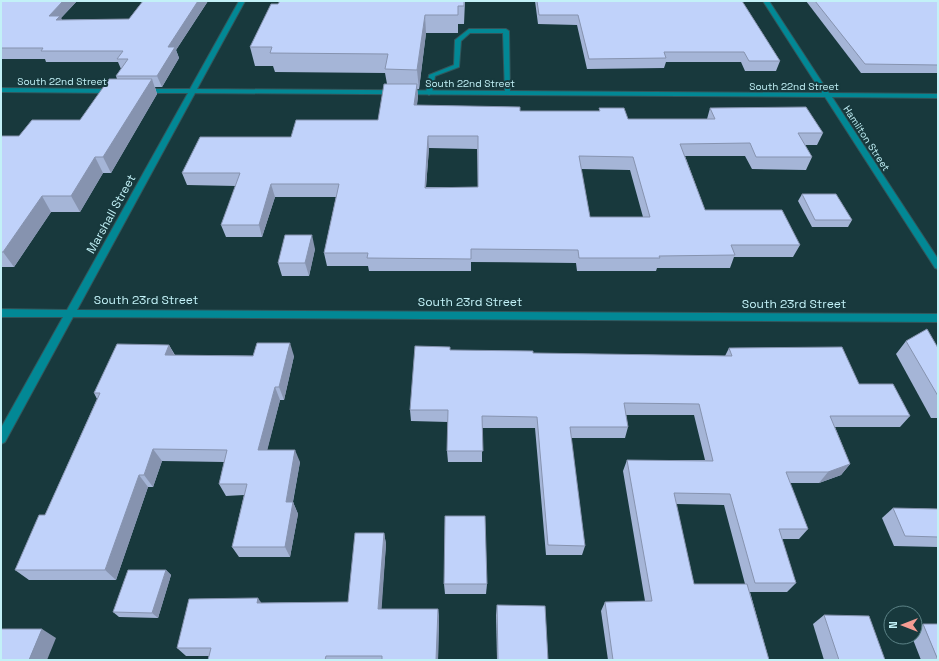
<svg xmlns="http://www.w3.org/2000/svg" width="939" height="661" viewBox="0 0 939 661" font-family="'Space Grotesk',sans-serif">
  <rect width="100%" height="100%" fill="#18393d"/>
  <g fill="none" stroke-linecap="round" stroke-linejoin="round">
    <defs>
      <polygon id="lane" points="469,29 506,29 509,31 510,95 505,94 503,33 470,33 461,41 459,67 435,76 432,93 429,95 426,93 429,75 454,65 455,40"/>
      <g id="street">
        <polygon points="239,1 245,1 197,89 822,93 763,1 769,1 829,93 938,94 938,98 832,97 938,259 938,269 935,268 825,97 195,93 77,310 938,314 938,322 73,317 5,442 1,444 1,428 63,317 1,317 1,309 67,310 188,93 143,93 140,91 143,89 190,89"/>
        <polygon points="1,88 113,89 116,91 113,93 1,92"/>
      </g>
    </defs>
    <use href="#lane" stroke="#32565b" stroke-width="2"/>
    <use href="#street" stroke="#32565b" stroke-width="2"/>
    <use href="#lane" fill="#028895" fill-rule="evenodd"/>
    <use href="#street" fill="#028895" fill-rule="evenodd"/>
  </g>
  <g fill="#a5b5d7" fill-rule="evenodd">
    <polygon points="1,1 77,1 61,18 62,20 129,19 143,1 208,1 176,50 179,58 162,87 155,87 157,94 111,173 103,173 80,212 51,212 14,267 1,267 1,136 19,136 80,120 117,79 116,76 121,69 118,62 46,62 45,59 1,59"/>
    <path d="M 280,1 L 465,1 L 464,24 L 458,24 L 458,33 L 426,33 L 419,89 L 417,89 L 418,96 L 417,105 L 520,111 L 599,111 L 599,108 L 628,119 L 707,119 L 710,108 L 823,133 L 817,145 L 805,145 L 812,157 L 806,170 L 752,169 L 745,156 L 685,156 L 705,210 L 800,245 L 793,257 L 734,257 L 730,268 L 657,268 L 656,271 L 577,271 L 576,263 L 471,262 L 471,271 L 369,271 L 368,266 L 327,266 L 324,253 L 336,197 L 275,197 L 262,237 L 226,237 L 221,225 L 236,186 L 187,185 L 182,173 L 291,137 L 378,120 L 387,84 L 385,73 L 275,72 L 273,66 L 255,66 L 250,47 L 278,4 ZM 429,148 L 477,149 L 478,187 L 426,187 ZM 581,169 L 630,170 L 643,217 L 590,217 Z"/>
    <polygon points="535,1 742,1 780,61 776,71 745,71 741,62 666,62 664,68 587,69 577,25 538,24"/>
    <polygon points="806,1 938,1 938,73 861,73"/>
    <polygon points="802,194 852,220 848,227 812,227 798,201"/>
    <polygon points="315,249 309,276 282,276 278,263"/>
    <polygon points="906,341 938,348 938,418 931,418 896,354"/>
    <polygon points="169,345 175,355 294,356 284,400 280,400 267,450 300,462 293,502 298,514 290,557 239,557 232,547 244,495 226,496 219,484 224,462 162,461 153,487 148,487 116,580 29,580 15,570 45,515 97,399 94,393"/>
    <path d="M 729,348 L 859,384 L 910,416 L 900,427 L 835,427 L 850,464 L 841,475 L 819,483 L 790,483 L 808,529 L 799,539 L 782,539 L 796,583 L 787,592 L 750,592 L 769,660 L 608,660 L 601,611 L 605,602 L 645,601 L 623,471 L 627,460 L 705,460 L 694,415 L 626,415 L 628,427 L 625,438 L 571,438 L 585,546 L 582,555 L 546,555 L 535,428 L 482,428 L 482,462 L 448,462 L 447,451 L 448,422 L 411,421 L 410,410 L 450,350 L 533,353 L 725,356 ZM 676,504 L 724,505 L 745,584 L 694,584 Z"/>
    <polygon points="893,508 938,509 938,547 894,546 882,518"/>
    <polygon points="384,533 386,544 381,609 438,609 439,618 438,660 208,660 209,656 186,656 177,648 261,603 348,602"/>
    <polygon points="166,570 171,575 158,618 119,617 113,612"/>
    <polygon points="444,584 487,584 486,594 445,594"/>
    <polygon points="497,605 548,660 497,660 496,615"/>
    <polygon points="824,615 885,660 824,660 813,624"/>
    <polygon points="923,624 938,660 921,660 912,637 915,637 915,629"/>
  </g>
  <g fill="#8693af">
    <polygon points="63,1 77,1 61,18 65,26 49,16"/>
    <polygon points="198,1 208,1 176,50 179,58 162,87 157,76 168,47"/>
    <polygon points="425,15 426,33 419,89 417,70"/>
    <polygon points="152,79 157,94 111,173 103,157"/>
    <polygon points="417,84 418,96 415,118 414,105"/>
    <polygon points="428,136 429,148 425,200 425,188"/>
    <polygon points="95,157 103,173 80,212 71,196"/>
    <polygon points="271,184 275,197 262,237 259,225"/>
    <polygon points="42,196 51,212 14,267 3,252"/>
    <polygon points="312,235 315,249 309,276 305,263"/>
    <polygon points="290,343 294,356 284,400 279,387"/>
    <polygon points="169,345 176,358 165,355"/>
    <polygon points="275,387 280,400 264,463 258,450"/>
    <polygon points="153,449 162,461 153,487 144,475"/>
    <polygon points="295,450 300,462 292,506 293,502 298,514 290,557 285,547 286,502"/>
    <polygon points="850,464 841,475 819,483 828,472"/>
    <polygon points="139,475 148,487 116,580 105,570"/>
    <polygon points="384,533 386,544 381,618 378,609"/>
    <polygon points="166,570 171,575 158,618 152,613"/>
    <polygon points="258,598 265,608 257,603"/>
    <polygon points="438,609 439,618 438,660 436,660"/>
    <polygon points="42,629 56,638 47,660 29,660"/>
  </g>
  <g fill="#c0d2fa" stroke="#8693af" fill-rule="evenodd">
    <polygon points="1,1 63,1 49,16 60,16 56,20 129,19 143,1 198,1 168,47 175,47 157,76 116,76 128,59 117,59 123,51 41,51 43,48 1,48"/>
    <polygon points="280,1 464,1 464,6 458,6 458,15 425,15 417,70 385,69 388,54 270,53 272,47 250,47 271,4 278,4"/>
    <polygon points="537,1 742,1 780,61 749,61 744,52 664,52 666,58 589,59 578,15 539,15"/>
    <polygon points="815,1 938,1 938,65 865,64"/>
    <polygon points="109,79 152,79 103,157 95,157 71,196 42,196 3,252 1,252 1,136 19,136 32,120 80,120"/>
    <path d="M 384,84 L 417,84 L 414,105 L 520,107 L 520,111 L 600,111 L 599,108 L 624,108 L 628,119 L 715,119 L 710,108 L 806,107 L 823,133 L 798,133 L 812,157 L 756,157 L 750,143 L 680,144 L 705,210 L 782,210 L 800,245 L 731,245 L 735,255 L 659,256 L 660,258 L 579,258 L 578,250 L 471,249 L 471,259 L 367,258 L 368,253 L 324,253 L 339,184 L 271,184 L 259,225 L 221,225 L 240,173 L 182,173 L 200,137 L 291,137 L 296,120 L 378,120 ZM 428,136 L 478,136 L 478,187 L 425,188 ZM 579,156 L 633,157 L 650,217 L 590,217 Z"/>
    <polygon points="802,194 836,194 852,220 815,220"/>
    <polygon points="285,235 312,235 305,263 278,263"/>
    <polygon points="927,329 938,348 938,396 906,341"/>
    <polygon points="257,343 290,343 279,387 275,387 258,450 295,450 286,502 293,502 285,547 232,547 247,484 219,484 227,450 153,449 144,475 139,475 105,570 15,570 39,515 45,515 100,393 94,393 117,344 169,345 165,355 253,356"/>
    <polygon points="415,346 450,347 450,350 533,351 533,353 732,356 729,348 842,347 859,384 893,384 910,416 830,416 850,464 828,472 786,472 808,529 779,529 796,583 755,583 730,494 674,493 694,584 747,584 769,660 613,660 605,602 652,601 627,460 713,461 699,404 624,403 628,427 570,427 585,546 548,545 537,417 482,416 483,451 447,451 448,410 410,410"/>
    <polygon points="893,508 938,509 938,537 905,536"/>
    <polygon points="445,516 485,516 487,584 444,584"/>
    <polygon points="355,533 384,533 378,609 438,609 436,660 382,660 382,656 326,656 325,660 208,660 211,648 177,648 189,599 258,598 257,603 348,602"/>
    <polygon points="128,570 166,570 152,613 113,612"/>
    <polygon points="497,605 545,606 548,660 498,660"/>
    <polygon points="824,615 869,616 885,660 839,660"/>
    <polygon points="923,624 938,624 938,660"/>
    <polygon points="1,629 42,629 29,660 1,660"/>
  </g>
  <g text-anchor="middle" stroke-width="4" stroke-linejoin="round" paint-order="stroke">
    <g font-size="10" fill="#c2f1f7" stroke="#18393d">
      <text x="62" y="85">South 22nd Street</text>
      <text x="470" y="87">South 22nd Street</text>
      <text x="794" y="90">South 22nd Street</text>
      <text transform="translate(867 138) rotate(57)" y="4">Hamilton Street</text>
    </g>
    <g font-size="12" fill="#c2f1f7" stroke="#18393d">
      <text transform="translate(111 214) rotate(-61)" y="4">Marshall Street</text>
      <text x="146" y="304">South 23rd Street</text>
      <text x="470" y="306">South 23rd Street</text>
      <text x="794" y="308">South 23rd Street</text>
    </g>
  </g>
  <rect width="939" height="661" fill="none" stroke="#c2f1f7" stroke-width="4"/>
  <g transform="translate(903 625) rotate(270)"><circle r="19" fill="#18393d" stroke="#5c8387"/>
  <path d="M0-3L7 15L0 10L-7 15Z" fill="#f59c93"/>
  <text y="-6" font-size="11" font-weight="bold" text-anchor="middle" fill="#c2f1f7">N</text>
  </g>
</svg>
